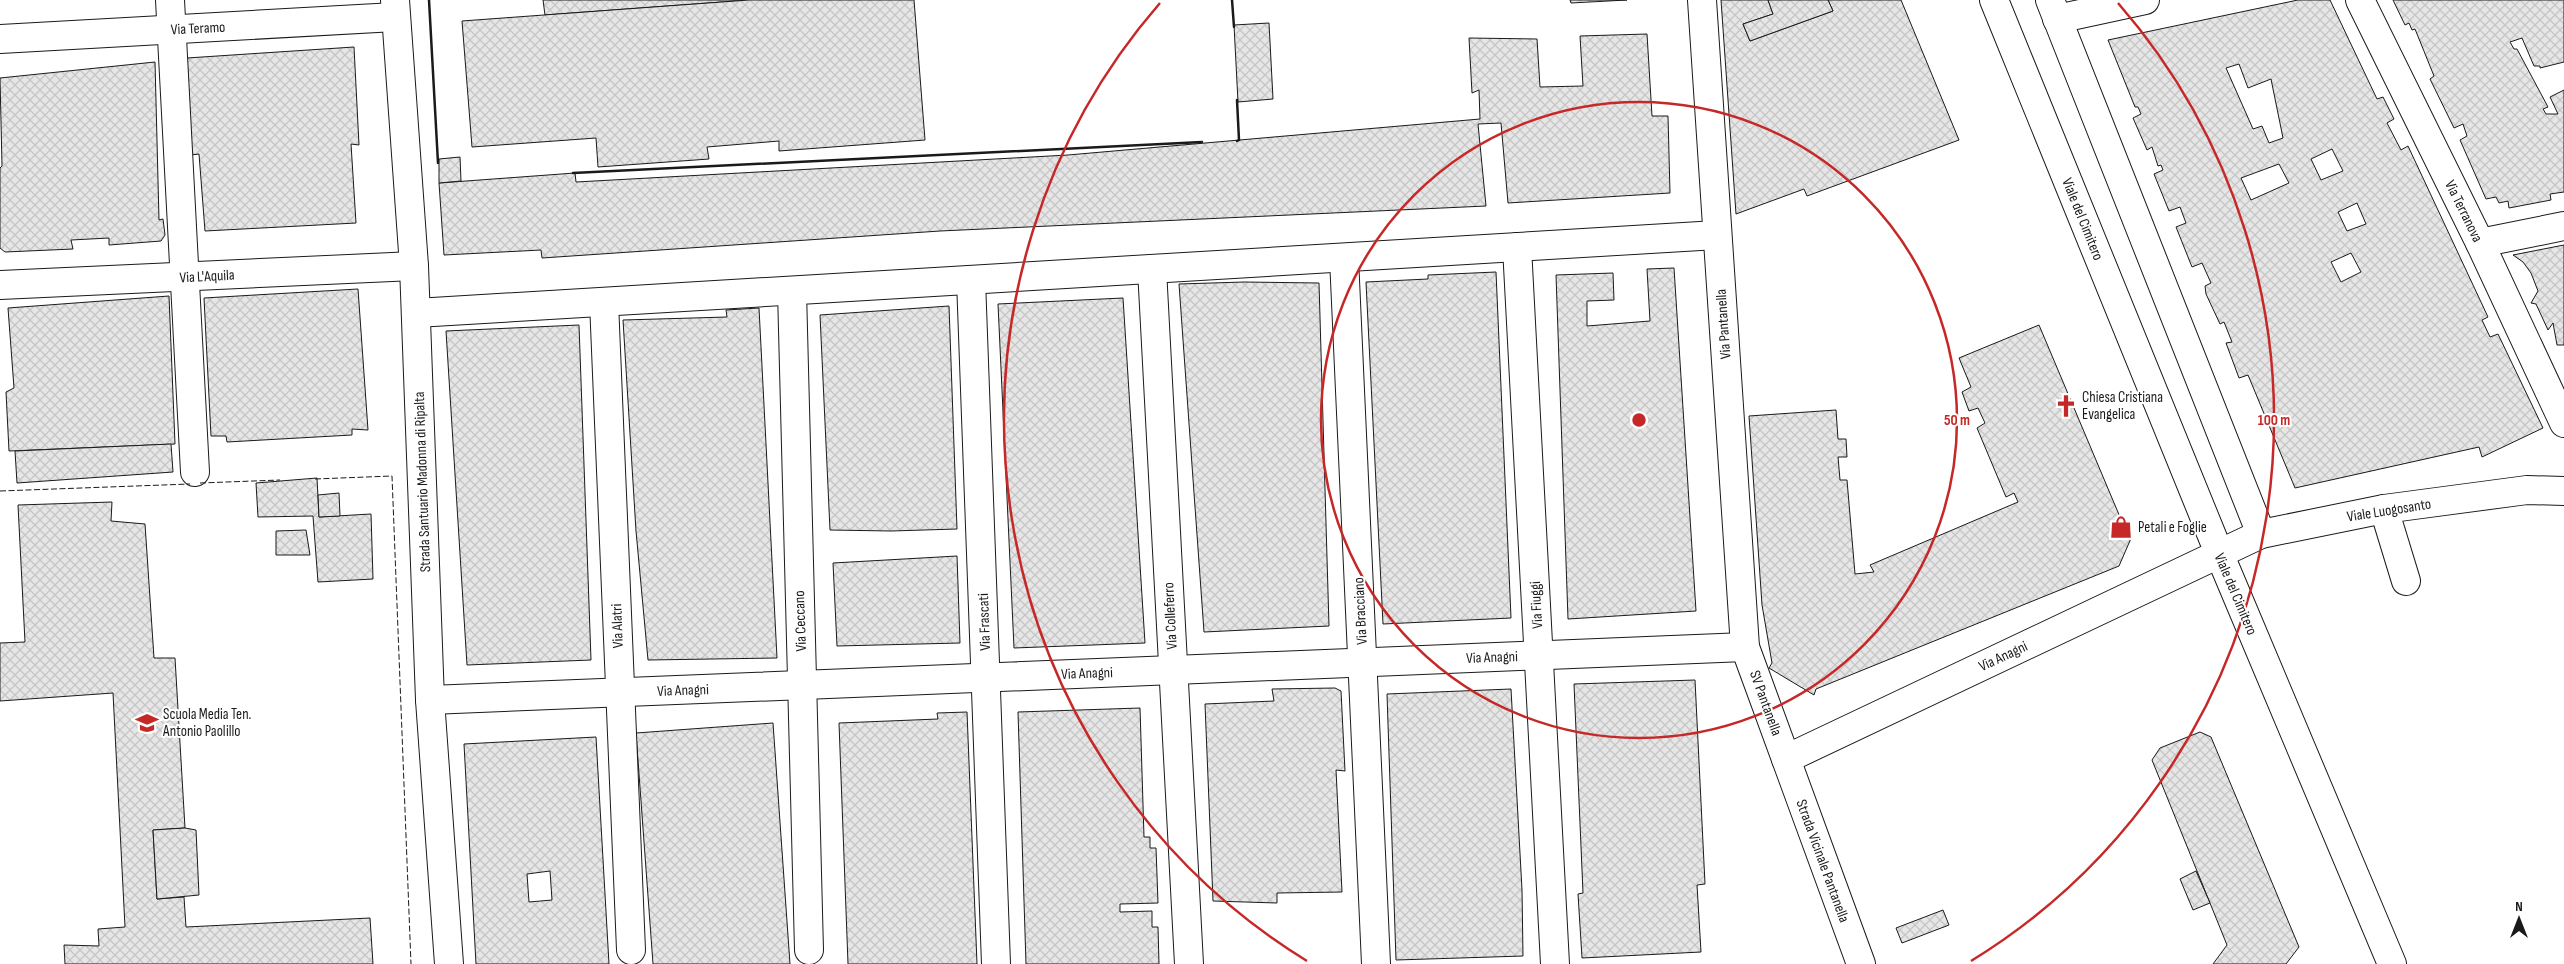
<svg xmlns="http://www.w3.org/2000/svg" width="2564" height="964" viewBox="0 0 2564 964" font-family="'Sofia Sans Condensed',sans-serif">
  <defs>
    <pattern id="building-cross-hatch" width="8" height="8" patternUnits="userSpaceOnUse" patternTransform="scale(1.25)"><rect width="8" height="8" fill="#e6e6e6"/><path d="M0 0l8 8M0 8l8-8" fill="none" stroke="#c5c5c5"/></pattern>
  </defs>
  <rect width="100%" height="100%" fill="#fff"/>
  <g fill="url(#building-cross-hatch)" stroke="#1a1a1a" fill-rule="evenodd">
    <polygon points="543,0 749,0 545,15"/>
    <polygon points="749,0 914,0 925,140 779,151 779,141 707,147 709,159 598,167 596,138 472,147 462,21"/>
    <polygon points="1570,0 1627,0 1571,3"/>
    <polygon points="1721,0 1768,0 1773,14 1743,24 1750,41 1833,11 1828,0 1901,0 1959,140 1807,196 1804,189 1736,214"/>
    <polygon points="1768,0 1828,0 1833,11 1750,41 1743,24 1773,14"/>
    <path d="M 2298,0 L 2330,0 L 2377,99 L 2383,97 L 2394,119 L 2387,123 L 2401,150 L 2408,146 L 2488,317 L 2482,320 L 2490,337 L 2498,334 L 2543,428 L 2482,457 L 2479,447 L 2295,488 L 2248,375 L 2239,378 L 2226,343 L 2232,342 L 2224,322 L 2220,324 L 2206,294 L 2205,286 L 2211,283 L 2202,263 L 2192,267 L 2176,227 L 2186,223 L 2180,207 L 2169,211 L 2154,174 L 2163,170 L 2161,165 L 2158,166 L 2152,147 L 2147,150 L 2133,118 L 2141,114 L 2138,107 L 2135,107 L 2108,40 ZM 2239,64 L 2248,88 L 2271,79 L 2283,138 L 2269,143 L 2262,126 L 2253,129 L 2226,68 ZM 2332,149 L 2343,171 L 2321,180 L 2311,159 ZM 2279,164 L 2289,183 L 2251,200 L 2241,178 ZM 2357,203 L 2366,224 L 2347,231 L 2338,212 ZM 2351,253 L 2361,272 L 2341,282 L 2331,262 Z"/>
    <polygon points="2393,0 2564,0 2564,62 2540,68 2540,66 2534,66 2522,38 2510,42 2514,49 2517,49 2548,107 2543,109 2546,114 2558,114 2550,97 2564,90 2564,192 2550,194 2551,200 2509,208 2508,201 2499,203 2496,197 2486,199 2460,140 2467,136 2463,124 2454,128 2430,79 2434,76 2415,29 2412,30 2409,23 2405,25"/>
    <polygon points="1269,23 1273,99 1238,102 1234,25"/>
    <polygon points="1647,34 1652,116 1668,116 1670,193 1508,203 1501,123 1478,124 1486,206 940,231 542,258 541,250 444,255 439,183 575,173 576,182 1068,155 1480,119 1479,90 1472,93 1469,38 1537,39 1540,87 1583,86 1580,36"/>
    <polygon points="354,47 359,145 351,144 356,223 205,231 199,154 191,155 187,58"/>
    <polygon points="155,62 159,220 163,219 165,235 161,241 109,245 109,238 71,240 73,249 5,252 0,248 0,168 2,166 0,78"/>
    <polygon points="460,157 461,181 439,183 439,159"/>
    <polygon points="2564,245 2564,345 2557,345 2553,323 2548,330 2536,304 2531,303 2538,291 2531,273 2523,262 2513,255"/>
    <polygon points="1674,268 1696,611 1568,619 1556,275 1613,273 1614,300 1587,301 1587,326 1650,321 1647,269"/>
    <polygon points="1496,272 1511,618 1383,624 1366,282 1428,279 1428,275"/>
    <polygon points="1244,282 1319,283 1329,626 1204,632 1179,284"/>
    <polygon points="358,289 368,430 352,429 352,435 227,442 226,436 211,436 204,298"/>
    <polygon points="169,296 175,444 9,451 6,392 14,388 8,308"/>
    <polygon points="1123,298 1145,643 1014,648 998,304"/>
    <polygon points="949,306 957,529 891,531 830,530 820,315"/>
    <polygon points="759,308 777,658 648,660 636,531 623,320 727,317 726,310"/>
    <polygon points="579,325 591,660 467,665 446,331"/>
    <polygon points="2039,325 2128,536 2132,536 2119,566 1816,689 1814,695 1769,668 1772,663 1762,605 1749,416 1836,410 1838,439 1846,439 1847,457 1838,457 1840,480 1847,480 1855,574 1874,572 1870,565 2018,502 2014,493 2006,497 1977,428 1985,423 1978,408 1969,411 1962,392 1971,387 1959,358"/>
    <polygon points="171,444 173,472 17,483 15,451"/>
    <polygon points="317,478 319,517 371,514 373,579 318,582 313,516 258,517 256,483"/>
    <polygon points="339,493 340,516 319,517 318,495"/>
    <polygon points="112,502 111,521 145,524 154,658 175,658 185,828 153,830 157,899 184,897 186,927 370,918 373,964 65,964 64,945 99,946 98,929 125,927 113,693 0,701 0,643 25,642 18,505"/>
    <polygon points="306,530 310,555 276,555 276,531"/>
    <polygon points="957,556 960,643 837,646 833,563"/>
    <polygon points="1695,680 1705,884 1697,885 1701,952 1582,958 1578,894 1583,893 1574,684"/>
    <polygon points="1335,688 1341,691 1345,771 1336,770 1342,892 1277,893 1277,903 1213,901 1205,704 1274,701 1272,689"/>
    <polygon points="1511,689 1522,890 1523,956 1396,960 1387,694"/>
    <polygon points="1140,708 1144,837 1150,837 1150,848 1156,848 1158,903 1120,904 1120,912 1152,911 1152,927 1158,927 1159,964 1026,964 1018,712"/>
    <polygon points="967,712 977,964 848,964 839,723 938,719 937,713"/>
    <polygon points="773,723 790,964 653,964 636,733"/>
    <polygon points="2200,732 2211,737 2299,947 2286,964 2213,964 2227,945 2152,760 2160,748"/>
    <path d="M 596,737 L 609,964 L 476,964 L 464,744 ZM 550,871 L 552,900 L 529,902 L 527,874 Z"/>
    <polygon points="185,828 196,830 199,895 157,899 153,830"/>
    <polygon points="2196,871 2210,903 2193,910 2180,879"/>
    <polygon points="1943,910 1949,925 1902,943 1896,928"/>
  </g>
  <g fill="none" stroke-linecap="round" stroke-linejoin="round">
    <defs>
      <g id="minor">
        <polyline points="170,0 195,472"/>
        <polyline points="395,0 414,266 430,700 449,964"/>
        <polyline points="1702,0 1745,647 1861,964"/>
        <polyline points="1994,0 2219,553 2392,964"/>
        <polyline points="2050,0 2261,534"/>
        <polyline points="2360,0 2480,243 2564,423"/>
        <polyline points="2057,19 2145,0"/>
        <polyline points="0,39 395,17"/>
        <polyline points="2480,243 2564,226"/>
        <polyline points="1517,247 1555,964"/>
        <polyline points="1344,258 1376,964"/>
        <polyline points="1152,269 1189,964"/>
        <polyline points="971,280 996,964"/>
        <polyline points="0,285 414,266"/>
        <polyline points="792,291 809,950"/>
        <polyline points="604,302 631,950"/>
        <polyline points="416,313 1717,235"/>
        <polyline points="2384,509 2406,581"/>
        <polyline points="430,700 1745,647"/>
        <polyline points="1786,759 2261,534 2384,509 2527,490 2564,491"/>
      </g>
    </defs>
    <use href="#minor" stroke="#1a1a1a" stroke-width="30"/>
    <use href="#minor" stroke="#fff" stroke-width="28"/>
    <g stroke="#1a1a1a" stroke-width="1" stroke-dasharray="6 2.5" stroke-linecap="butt">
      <polyline points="315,479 392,476 411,964"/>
      <polyline points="200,483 280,480"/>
      <polyline points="0,491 190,484"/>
    </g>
    <g stroke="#1a1a1a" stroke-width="2.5">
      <polyline points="429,0 438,163"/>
      <polyline points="1232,0 1234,27"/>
      <polyline points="1237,100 1239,140 1237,141"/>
      <polyline points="573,173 1202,142"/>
    </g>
  </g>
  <g fill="none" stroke="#c62828" stroke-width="2.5">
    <circle cx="1639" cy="420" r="318"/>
    <path d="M1307 961A635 635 0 0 1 1160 3M2118 3A635 635 0 0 1 1971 961"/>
  </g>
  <defs>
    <symbol id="church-bare" viewBox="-9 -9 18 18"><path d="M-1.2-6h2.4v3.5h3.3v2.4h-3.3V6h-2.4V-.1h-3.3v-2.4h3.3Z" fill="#c62828" stroke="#fff" stroke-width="2.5" paint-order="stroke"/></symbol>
    <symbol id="shop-bare" viewBox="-9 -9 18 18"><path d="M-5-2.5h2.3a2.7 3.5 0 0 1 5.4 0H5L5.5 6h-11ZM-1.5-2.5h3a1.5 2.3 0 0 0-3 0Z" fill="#c62828" stroke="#fff" stroke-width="2.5" paint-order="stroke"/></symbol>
    <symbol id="school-bare" viewBox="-9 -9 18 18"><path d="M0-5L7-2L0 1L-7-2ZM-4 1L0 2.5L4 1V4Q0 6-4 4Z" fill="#c62828" stroke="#fff" stroke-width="2.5" paint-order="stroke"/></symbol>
  </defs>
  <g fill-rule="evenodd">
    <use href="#church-bare" x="2050" y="390" width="32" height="32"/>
    <use href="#shop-bare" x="2105" y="511" width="32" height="32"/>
    <use href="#school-bare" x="131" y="707" width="32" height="32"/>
  </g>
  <g text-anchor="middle" stroke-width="4" stroke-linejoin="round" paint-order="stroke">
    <g font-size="15" fill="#1a1a1a" stroke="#fff">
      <text transform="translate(198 28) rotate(-3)" y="5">Via Teramo</text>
      <text transform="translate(2464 211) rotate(64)" y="5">Via Terranova</text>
      <text transform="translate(2083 219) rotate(68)" y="5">Viale del Cimitero</text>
      <text transform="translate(207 276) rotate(-3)" y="5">Via L'Aquila</text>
      <text transform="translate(1723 324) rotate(-94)" y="5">Via Pantanella</text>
      <text transform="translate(422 482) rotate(-92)" y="5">Strada Santuario Madonna di Ripalta</text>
      <text transform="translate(2389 510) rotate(-9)" y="5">Viale Luogosanto</text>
      <text transform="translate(2236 594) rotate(67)" y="5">Viale del Cimitero</text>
      <text transform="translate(1536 605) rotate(-93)" y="5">Via Fiuggi</text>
      <text transform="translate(1360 611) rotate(-93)" y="5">Via Bracciano</text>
      <text transform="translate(1170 616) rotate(-93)" y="5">Via Colleferro</text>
      <text transform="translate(800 621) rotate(-92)" y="5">Via Ceccano</text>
      <text transform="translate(984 622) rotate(-92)" y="5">Via Frascati</text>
      <text transform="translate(617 626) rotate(-92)" y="5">Via Alatri</text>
      <text transform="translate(2003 656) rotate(-25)" y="5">Via Anagni</text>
      <text transform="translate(1492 657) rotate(-2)" y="5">Via Anagni</text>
      <text transform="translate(1087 673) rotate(-2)" y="5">Via Anagni</text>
      <text transform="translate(683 690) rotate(-2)" y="5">Via Anagni</text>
      <text transform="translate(1766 703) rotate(70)" y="5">SV Pantanella</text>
      <text transform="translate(1823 861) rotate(70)" y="5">Strada Vicinale Pantanella</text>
    </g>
    <g font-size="15" fill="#1a1a1a" stroke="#fff" text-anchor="start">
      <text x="2082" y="402">Chiesa Cristiana<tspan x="2082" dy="17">Evangelica</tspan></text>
      <text x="2138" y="532">Petali e Foglie</text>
      <text x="163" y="719">Scuola Media Ten.<tspan x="163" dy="17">Antonio Paolillo</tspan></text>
    </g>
  </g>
  <circle cx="1639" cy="420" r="8" fill="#c62828" stroke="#fff" stroke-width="2.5"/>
  <g font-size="15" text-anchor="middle" font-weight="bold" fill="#c62828" stroke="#fff" stroke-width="4" stroke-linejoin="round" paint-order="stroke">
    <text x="1957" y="425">50 m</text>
    <text x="2274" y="425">100 m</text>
  </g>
  <g transform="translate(2519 919)" stroke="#ffffff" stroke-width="4" paint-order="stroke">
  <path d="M0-4L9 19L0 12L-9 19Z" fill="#1a1a1a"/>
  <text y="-8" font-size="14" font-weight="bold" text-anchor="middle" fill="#1a1a1a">N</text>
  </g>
</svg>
